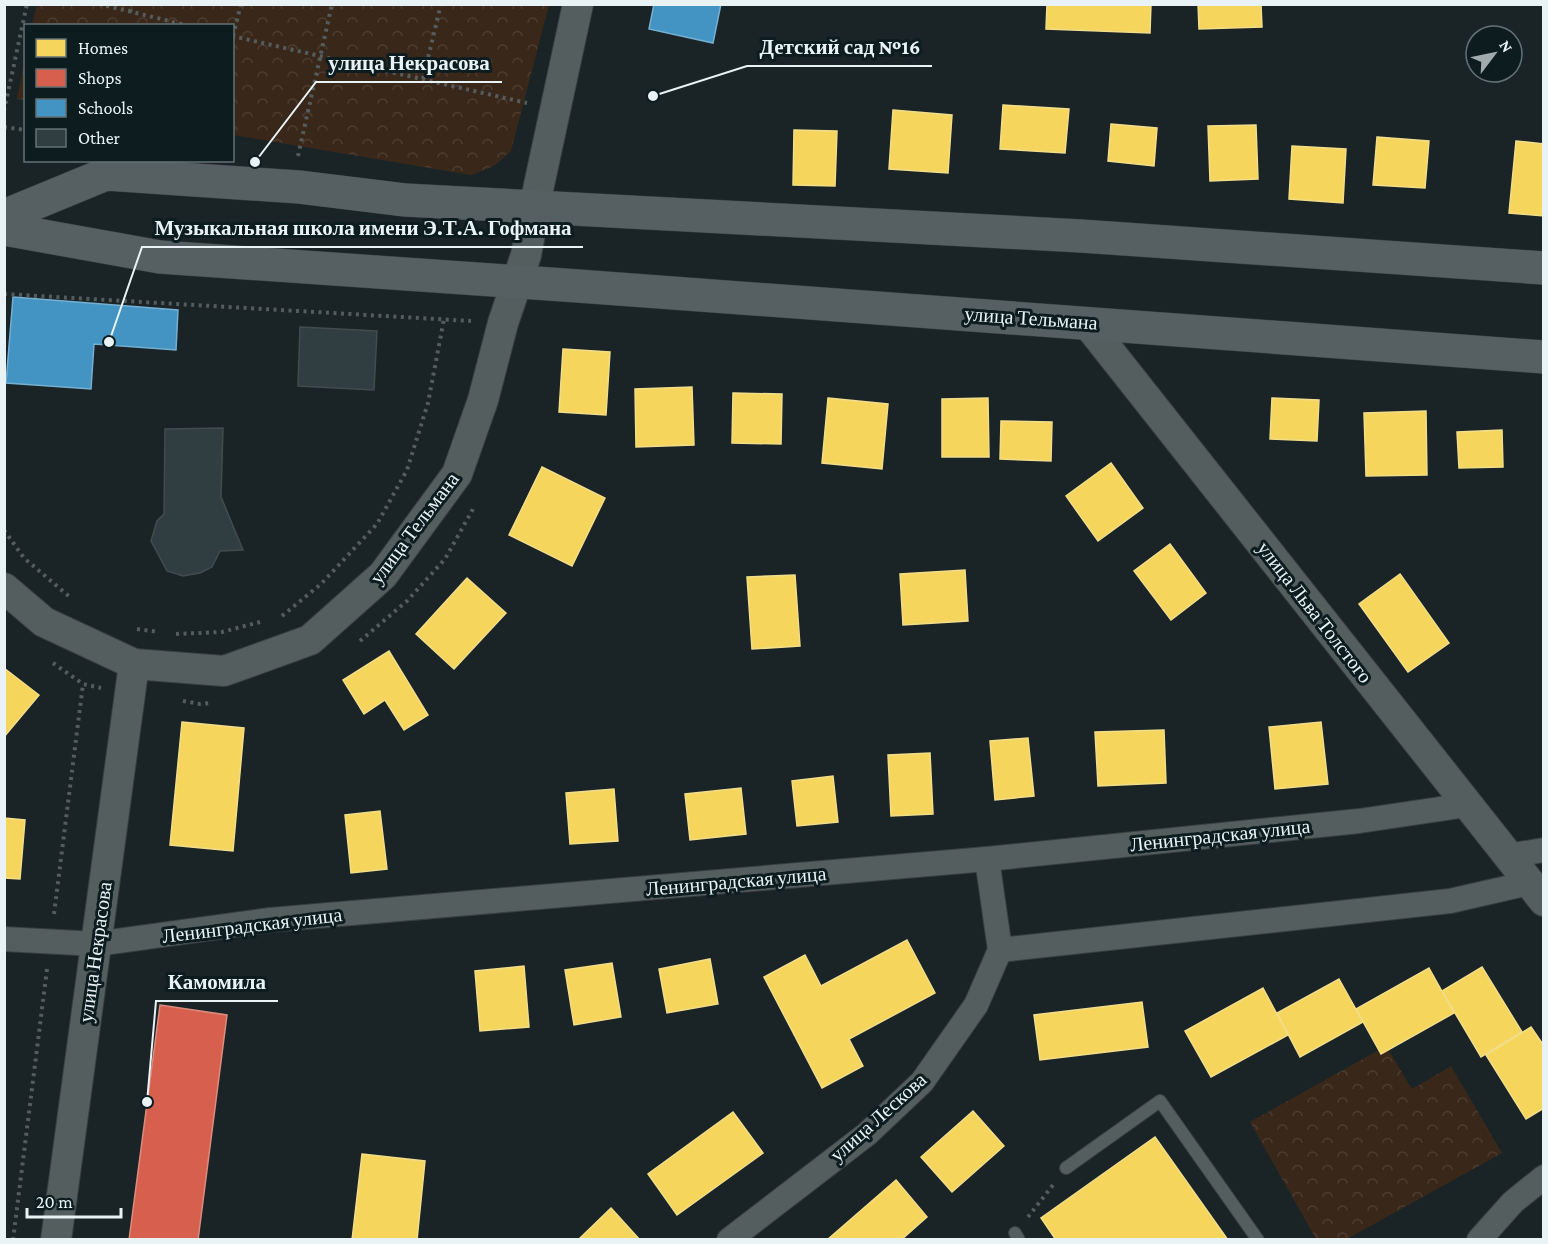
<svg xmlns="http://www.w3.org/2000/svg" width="1548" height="1244" viewBox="0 0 1548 1244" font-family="'Crimson Pro',serif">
  <defs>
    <pattern id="forest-crowns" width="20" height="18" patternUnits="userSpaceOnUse" patternTransform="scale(1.5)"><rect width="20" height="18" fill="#39281a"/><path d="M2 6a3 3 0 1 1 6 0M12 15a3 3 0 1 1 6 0" fill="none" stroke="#4c3d31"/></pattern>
  </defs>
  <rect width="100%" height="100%" fill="#1a2325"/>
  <g fill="url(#forest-crowns)">
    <polygon points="37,4 549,4 549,5 511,151 494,166 471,175 233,135 232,26 32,25"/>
    <polygon points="25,59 25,100 17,99"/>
    <polygon points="1386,1046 1412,1089 1451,1066 1502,1153 1347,1239 1316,1239 1250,1122"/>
  </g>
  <g fill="#f6d55c" stroke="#f2de8a" stroke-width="1.5">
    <polygon points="1047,4 1151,4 1150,33 1046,29"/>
    <polygon points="1198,4 1261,4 1262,27 1199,29"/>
    <polygon points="1003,105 1069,109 1065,153 1000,149"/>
    <polygon points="893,110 952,115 948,173 889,169"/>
    <polygon points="1111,124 1157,128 1154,166 1108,161"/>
    <polygon points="1256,125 1258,179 1210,181 1208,126"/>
    <polygon points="794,130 837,131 835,186 793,185"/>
    <polygon points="1377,137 1429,141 1425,188 1373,185"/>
    <polygon points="1516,141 1544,144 1544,216 1509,213"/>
    <polygon points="1292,146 1346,149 1343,203 1289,199"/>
    <polygon points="563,349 610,352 606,415 559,412"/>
    <polygon points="692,387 694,445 636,447 635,389"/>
    <polygon points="733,393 782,394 781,444 732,443"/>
    <polygon points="828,398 888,404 882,469 822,463"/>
    <polygon points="988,398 989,457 942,457 942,399"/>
    <polygon points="1272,398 1319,400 1317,441 1270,439"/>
    <polygon points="1426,411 1427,475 1366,476 1364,413"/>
    <polygon points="1001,421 1052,422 1051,461 1000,459"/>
    <polygon points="1502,430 1503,467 1459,468 1457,432"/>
    <polygon points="1111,463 1143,508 1098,541 1066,496"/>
    <polygon points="542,467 605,498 572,566 509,535"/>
    <polygon points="1170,544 1206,593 1171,620 1134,571"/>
    <polygon points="965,570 968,621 903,625 900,574"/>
    <polygon points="1400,574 1449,643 1408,672 1359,604"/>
    <polygon points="795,575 800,646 752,649 747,577"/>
    <polygon points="467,578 506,613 454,669 416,634"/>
    <polygon points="389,651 428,715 404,730 385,700 364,714 343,680"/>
    <polygon points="4,668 39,695 4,737"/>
    <polygon points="182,722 244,728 233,851 170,845"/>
    <polygon points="1321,722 1328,784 1275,789 1269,727"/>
    <polygon points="1164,730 1166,783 1098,786 1095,732"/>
    <polygon points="1028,738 1034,796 995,800 990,741"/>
    <polygon points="930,753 933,814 891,816 888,755"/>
    <polygon points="833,776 838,822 797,826 792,781"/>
    <polygon points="741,788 746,834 690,840 685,794"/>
    <polygon points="614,789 618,841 570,844 566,793"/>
    <polygon points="380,811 387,869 351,873 345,815"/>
    <polygon points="4,818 25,820 20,879 4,878"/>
    <polygon points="907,940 935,993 849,1039 863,1066 822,1088 764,977 805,955 821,986"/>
    <polygon points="710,959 718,1004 667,1013 659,969"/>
    <polygon points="612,963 621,1017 574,1025 565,970"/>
    <polygon points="524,966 529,1027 480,1031 475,971"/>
    <polygon points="1482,967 1522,1032 1481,1057 1442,991"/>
    <polygon points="1429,968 1454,1013 1381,1054 1356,1009"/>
    <polygon points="1339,979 1363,1022 1300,1057 1277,1013"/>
    <polygon points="1263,988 1288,1035 1211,1077 1185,1031"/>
    <polygon points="1142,1002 1148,1047 1040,1060 1034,1015"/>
    <polygon points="1531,1027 1544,1046 1544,1108 1526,1119 1486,1055"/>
    <polygon points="973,1111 1004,1146 952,1192 921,1157"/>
    <polygon points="733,1112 763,1153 677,1215 648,1174"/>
    <polygon points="1155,1137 1228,1240 1056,1240 1041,1218"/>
    <polygon points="362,1154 425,1161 417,1240 352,1240"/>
    <polygon points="896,1180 927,1217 901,1240 827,1240"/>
    <polygon points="611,1208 640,1240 578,1240"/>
  </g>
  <polygon fill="#d6604d" stroke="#dc8c7f" stroke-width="1.5" points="160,1005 227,1015 198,1240 129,1240"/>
  <g fill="#4393c3" stroke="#75b0d2" stroke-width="1.5">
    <polygon points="654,4 721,4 713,43 649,29"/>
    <polygon points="13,297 178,310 176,350 94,344 91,389 6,383"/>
  </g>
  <g fill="#303e41" stroke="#434b4d" stroke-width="1.5">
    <polygon points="300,327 377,331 374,390 298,386"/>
    <polygon points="223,428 221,497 243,550 220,551 212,567 200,573 183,576 167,571 151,541 157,521 164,514 165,429"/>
  </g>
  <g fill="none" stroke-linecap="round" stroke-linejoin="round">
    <defs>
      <g id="service">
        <polyline points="1066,1168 1160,1101 1258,1240"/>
        <polyline points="1015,1233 1019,1240"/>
      </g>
      <g id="minor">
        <polyline points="1508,856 1544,850"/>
        <polyline points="4,939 96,944 270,920 987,859 1359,821 1467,805"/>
        <polyline points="1000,950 1450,901 1529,883"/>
        <polyline points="729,1240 867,1134 922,1082 976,1005 1000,950 987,859"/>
        <polyline points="1479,1240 1513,1202 1544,1177"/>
      </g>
      <g id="tertiary">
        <polyline points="1087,323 1544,901"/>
        <polyline points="4,588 44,622 134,664 224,671 310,640 383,575 457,474 483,400 503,323 526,255 539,185 578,4"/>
        <polyline points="56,1240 134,664"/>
      </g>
      <g id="secondary">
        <polyline points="4,216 106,174 299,187 405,200 1081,236 1544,268"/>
        <polyline points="4,229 160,257 578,286 1544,357"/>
      </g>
    </defs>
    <use href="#service" stroke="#383f41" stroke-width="14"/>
    <use href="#minor" stroke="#383f41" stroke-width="26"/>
    <use href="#tertiary" stroke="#383f41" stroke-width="32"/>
    <use href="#secondary" stroke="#383f41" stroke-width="34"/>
    <g stroke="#555c5e" stroke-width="4" stroke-dasharray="3 4.5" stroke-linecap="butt">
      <polyline points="99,4 190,26"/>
      <polyline points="130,12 132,4"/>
      <polyline points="232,36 527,103"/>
      <polyline points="233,36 241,4"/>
      <polyline points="423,79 441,4"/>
      <polyline points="4,111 27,4"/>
      <polyline points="4,127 26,130"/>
      <polyline points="298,156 332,4"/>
      <polyline points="4,294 471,321"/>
      <polyline points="4,530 24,558 71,598"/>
      <polyline points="282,616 321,584 377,524 407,470 428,403 444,319"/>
      <polyline points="137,629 159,632"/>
      <polyline points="176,634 222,632 260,622"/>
      <polyline points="360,641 407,601 445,559 473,509"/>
      <polyline points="53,663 83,684 101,688"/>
      <polyline points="183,701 200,704 211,703"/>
      <polyline points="54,914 83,684"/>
      <polyline points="1028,1217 1053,1185"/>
      <polyline points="13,1240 47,969"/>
    </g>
    <use href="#service" stroke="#555e5f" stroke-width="12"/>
    <use href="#minor" stroke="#555e5f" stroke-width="24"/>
    <use href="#tertiary" stroke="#555e5f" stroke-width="30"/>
    <use href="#secondary" stroke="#565f61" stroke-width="33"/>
  </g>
  <g text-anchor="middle" stroke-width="6" stroke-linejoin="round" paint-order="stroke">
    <g font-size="20" fill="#e9f3f5" stroke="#0d1c1f">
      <text transform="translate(1031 318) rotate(4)" y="7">улица Тельмана</text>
      <text transform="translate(414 528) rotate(-53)" y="7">улица Тельмана</text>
      <text transform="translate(1315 612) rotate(52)" y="7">улица Льва Толстого</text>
      <text transform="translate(1220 835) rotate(-6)" y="7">Ленинградская улица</text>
      <text transform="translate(736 881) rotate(-5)" y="7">Ленинградская улица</text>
      <text transform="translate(252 925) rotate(-7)" y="7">Ленинградская улица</text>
      <text transform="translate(95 952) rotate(-82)" y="7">улица Некрасова</text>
      <text transform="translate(878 1117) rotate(-42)" y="7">улица Лескова</text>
    </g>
  </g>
  <path fill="none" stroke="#e9f3f5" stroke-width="2" d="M653 96L747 66H932M255 162L316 82H502M109 342L142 247H583M147 1102L156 1001H278"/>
  <g fill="#e9f3f5" stroke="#0d1c1f" stroke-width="2">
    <circle cx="653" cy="96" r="6"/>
    <circle cx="255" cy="162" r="6"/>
    <circle cx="109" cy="342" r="6"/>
    <circle cx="147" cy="1102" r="6"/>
  </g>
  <g font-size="21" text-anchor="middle" font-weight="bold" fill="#e9f3f5" stroke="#0d1c1f" stroke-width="6" stroke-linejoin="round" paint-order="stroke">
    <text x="840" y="54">Детский сад №16</text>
    <text x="409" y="70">улица Некрасова</text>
    <text x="363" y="235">Музыкальная школа имени Э.Т.А. Гофмана</text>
    <text x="217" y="989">Камомила</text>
  </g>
  <rect width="1548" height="1244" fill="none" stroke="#e9f3f5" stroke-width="12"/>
  <rect x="24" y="24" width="210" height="138" fill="#0d1c1f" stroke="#657275" stroke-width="1.5"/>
  <rect x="36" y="39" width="30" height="18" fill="#f6d55c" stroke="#657275" stroke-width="1.5"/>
  <text x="78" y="54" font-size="18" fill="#e9f3f5">Homes</text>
  <rect x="36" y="69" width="30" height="18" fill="#d6604d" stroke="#657275" stroke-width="1.5"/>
  <text x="78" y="84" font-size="18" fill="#e9f3f5">Shops</text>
  <rect x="36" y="99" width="30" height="18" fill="#4393c3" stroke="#657275" stroke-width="1.5"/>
  <text x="78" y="114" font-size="18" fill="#e9f3f5">Schools</text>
  <rect x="36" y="129" width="30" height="18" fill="#303e41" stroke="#657275" stroke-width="1.5"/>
  <text x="78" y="144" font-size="18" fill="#e9f3f5">Other</text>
  <g transform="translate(1494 54) rotate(58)"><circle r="28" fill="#0d1c1f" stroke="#657275" stroke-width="1.5"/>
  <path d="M0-4.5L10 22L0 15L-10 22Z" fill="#a1aaac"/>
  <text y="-9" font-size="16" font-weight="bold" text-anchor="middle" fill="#e9f3f5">N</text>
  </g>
  <path d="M27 1208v9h94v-9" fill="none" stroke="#e9f3f5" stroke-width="3"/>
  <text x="36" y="1208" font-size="18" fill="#e9f3f5" stroke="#0d1c1f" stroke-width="4.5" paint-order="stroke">20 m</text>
</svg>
